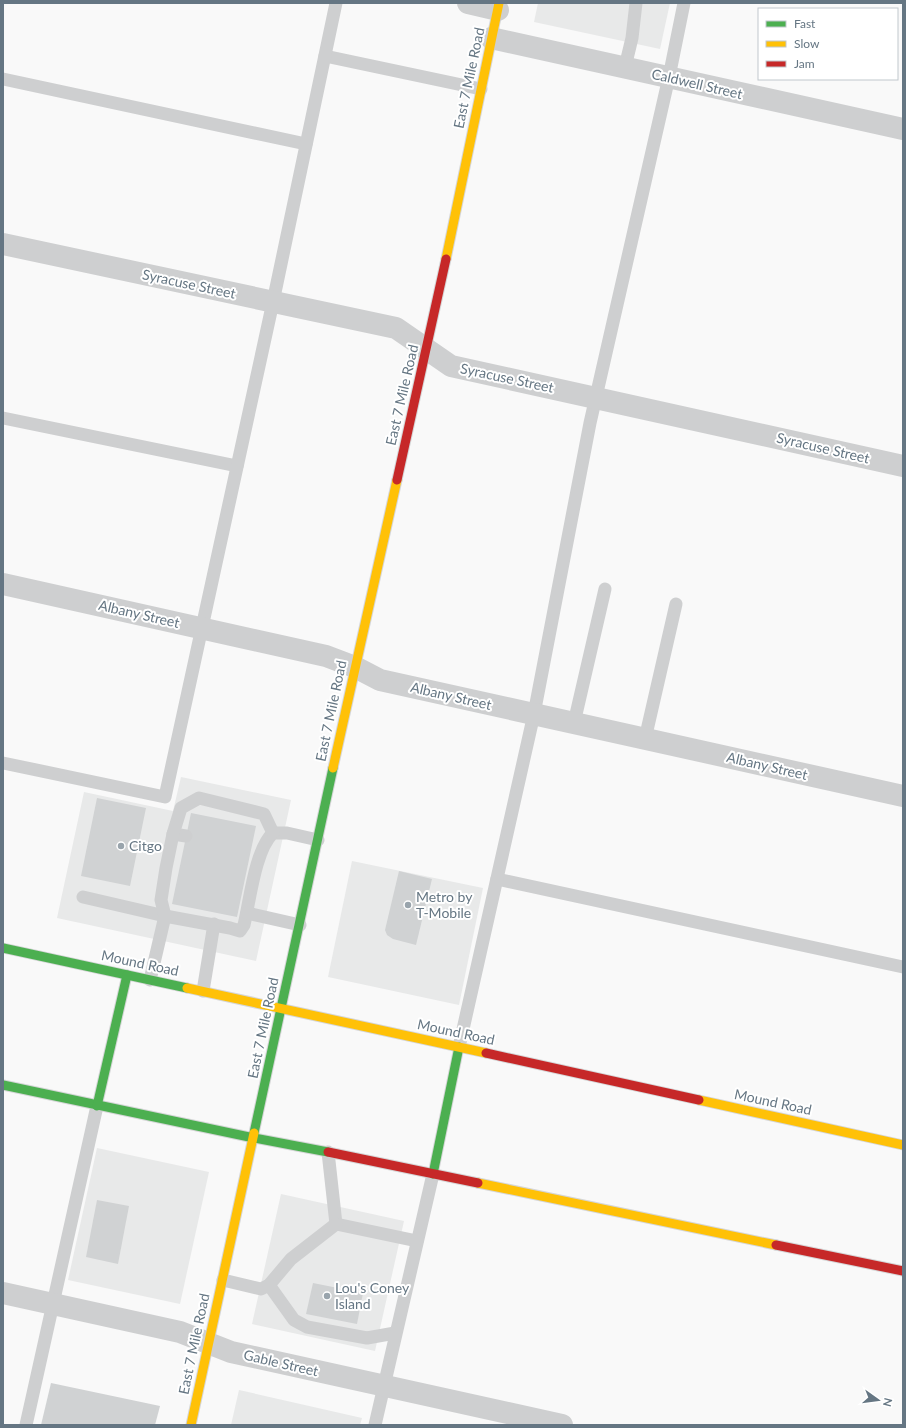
<svg xmlns="http://www.w3.org/2000/svg" width="906" height="1428" viewBox="0 0 906 1428" font-family="Lato,sans-serif">
  <rect width="100%" height="100%" fill="#f9f9f9"/>
  <g fill="#e8e9e9">
    <polygon points="538,3 670,3 660,49 534,22"/>
    <polygon points="181,777 291,800 256,961 57,918 84,792 173,811"/>
    <polygon points="352,861 483,888 459,1005 328,977"/>
    <polygon points="97,1148 209,1172 180,1304 68,1280"/>
    <polygon points="281,1194 404,1221 375,1351 252,1324"/>
    <polygon points="239,1390 362,1418 360,1425 231,1425"/>
  </g>
  <g fill="#d0d2d3">
    <polygon points="97,798 146,808 130,886 81,876"/>
    <polygon points="191,813 256,826 237,917 172,904"/>
    <polygon points="399,871 432,879 416,945 393,939 387,935 385,930"/>
    <polygon points="97,1200 129,1206 118,1264 86,1257"/>
    <polygon points="313,1283 363,1293 357,1324 306,1314"/>
    <polygon points="51,1383 160,1406 155,1425 41,1425"/>
  </g>
  <g fill="none" stroke-linecap="round" stroke-linejoin="round">
    <defs>
      <g id="fast">
        <polyline points="3,948 187,988"/>
        <polyline points="3,1085 254,1138 328,1152"/>
        <polyline points="97,1106 127,975"/>
        <polyline points="254,1133 333,768"/>
        <polyline points="433,1174 459,1047"/>
      </g>
      <g id="slow">
        <polyline points="446,259 499,3"/>
        <polyline points="333,768 397,480"/>
        <polyline points="187,988 486,1053"/>
        <polyline points="699,1100 903,1145"/>
        <polyline points="478,1183 776,1245"/>
        <polyline points="191,1425 254,1133"/>
      </g>
      <g id="jam">
        <polyline points="397,480 446,259"/>
        <polyline points="486,1053 699,1100"/>
        <polyline points="328,1152 478,1183"/>
        <polyline points="776,1245 903,1271"/>
      </g>
    </defs>
    <use href="#fast" stroke="#d5d6d7" stroke-width="11"/>
    <use href="#slow" stroke="#d5d6d7" stroke-width="11"/>
    <use href="#jam" stroke="#d5d6d7" stroke-width="11"/>
    <g stroke="#cecfd0" stroke-width="13">
      <polyline points="325,56 481,89"/>
      <polyline points="625,67 632,38 636,3"/>
      <polyline points="3,79 306,144"/>
      <polyline points="3,418 237,466"/>
      <polyline points="574,723 605,589"/>
      <polyline points="645,739 676,604"/>
      <polyline points="3,763 165,797 273,302 336,3"/>
      <polyline points="173,834 186,836"/>
      <polyline points="497,879 903,967"/>
      <path d="M 83,897 L 165,916 L 230,928 L 240,931 L 244,925 C 250,900 255,850 273,833 L 287,833 L 318,840"/>
      <polyline points="247,913 300,925"/>
      <polyline points="150,980 165,916 161,900 166,868 173,834 181,808 199,798 264,814 273,833"/>
      <polyline points="203,991 214,924"/>
      <polyline points="459,1047 534,714 590,423 669,77 684,3"/>
      <polyline points="328,1152 336,1224 417,1241"/>
      <polyline points="223,1280 261,1289 269,1285 291,1259 336,1224"/>
      <polyline points="269,1285 294,1320 307,1327 367,1338 395,1333"/>
      <polyline points="26,1425 97,1106"/>
      <polyline points="375,1425 433,1174"/>
    </g>
    <g stroke="#cecfd0" stroke-width="22">
      <polyline points="468,3 498,10"/>
      <polyline points="491,38 903,129"/>
      <polyline points="3,244 396,328 451,366 903,466"/>
      <polyline points="3,584 326,656 355,667 380,680 903,796"/>
      <polyline points="3,1293 180,1332 231,1352 562,1425"/>
    </g>
    <use href="#fast" stroke="#4caf50" stroke-width="9"/>
    <use href="#slow" stroke="#ffc107" stroke-width="9"/>
    <use href="#jam" stroke="#c62828" stroke-width="9"/>
  </g>
  <g fill="#99a4ac" stroke="#fff" stroke-width="1.5">
    <circle cx="121" cy="846" r="4"/>
    <circle cx="408" cy="905" r="4"/>
    <circle cx="327" cy="1296" r="4"/>
  </g>
  <g text-anchor="middle" stroke-width="4" stroke-linejoin="round" paint-order="stroke">
    <g font-size="14" fill="#657683" stroke="#fff">
      <text transform="translate(469 78) rotate(-78)" y="5">East 7 Mile Road</text>
      <text transform="translate(697 84) rotate(13)" y="5">Caldwell Street</text>
      <text transform="translate(189 284) rotate(12)" y="5">Syracuse Street</text>
      <text transform="translate(507 378) rotate(12)" y="5">Syracuse Street</text>
      <text transform="translate(402 395) rotate(-77)" y="5">East 7 Mile Road</text>
      <text transform="translate(823 448) rotate(13)" y="5">Syracuse Street</text>
      <text transform="translate(139 614) rotate(13)" y="5">Albany Street</text>
      <text transform="translate(451 696) rotate(13)" y="5">Albany Street</text>
      <text transform="translate(331 711) rotate(-78)" y="5">East 7 Mile Road</text>
      <text transform="translate(767 766) rotate(13)" y="5">Albany Street</text>
      <text transform="translate(140 963) rotate(12)" y="5">Mound Road</text>
      <text transform="translate(263 1028) rotate(-78)" y="5">East 7 Mile Road</text>
      <text transform="translate(456 1032) rotate(12)" y="5">Mound Road</text>
      <text transform="translate(773 1102) rotate(12)" y="5">Mound Road</text>
      <text transform="translate(194 1344) rotate(-78)" y="5">East 7 Mile Road</text>
      <text transform="translate(281 1363) rotate(13)" y="5">Gable Street</text>
    </g>
    <g font-size="14" fill="#657683" stroke="#fff" text-anchor="start">
      <text x="129" y="851">Citgo</text>
      <text x="416" y="902">Metro by<tspan x="416" dy="16">T-Mobile</tspan></text>
      <text x="335" y="1293">Lou's Coney<tspan x="335" dy="16">Island</tspan></text>
    </g>
  </g>
  <rect width="906" height="1428" fill="none" stroke="#657683" stroke-width="8"/>
  <rect x="758" y="8" width="140" height="72" fill="#ffffff" stroke="#c1c8cd"/>
  <rect x="766" y="21" width="20" height="6" fill="#4caf50" stroke="#c1c8cd"/>
  <text x="794" y="28" font-size="12" fill="#657683">Fast</text>
  <rect x="766" y="41" width="20" height="6" fill="#ffc107" stroke="#c1c8cd"/>
  <text x="794" y="48" font-size="12" fill="#657683">Slow</text>
  <rect x="766" y="61" width="20" height="6" fill="#c62828" stroke="#c1c8cd"/>
  <text x="794" y="68" font-size="12" fill="#657683">Jam</text>
  <g transform="translate(878 1400) rotate(104)" stroke="#ffffff" stroke-width="3" paint-order="stroke">
  <path d="M0-3L7 15L0 10L-7 15Z" fill="#657683"/>
  <text y="-6" font-size="11" font-weight="bold" text-anchor="middle" fill="#657683">N</text>
  </g>
</svg>
